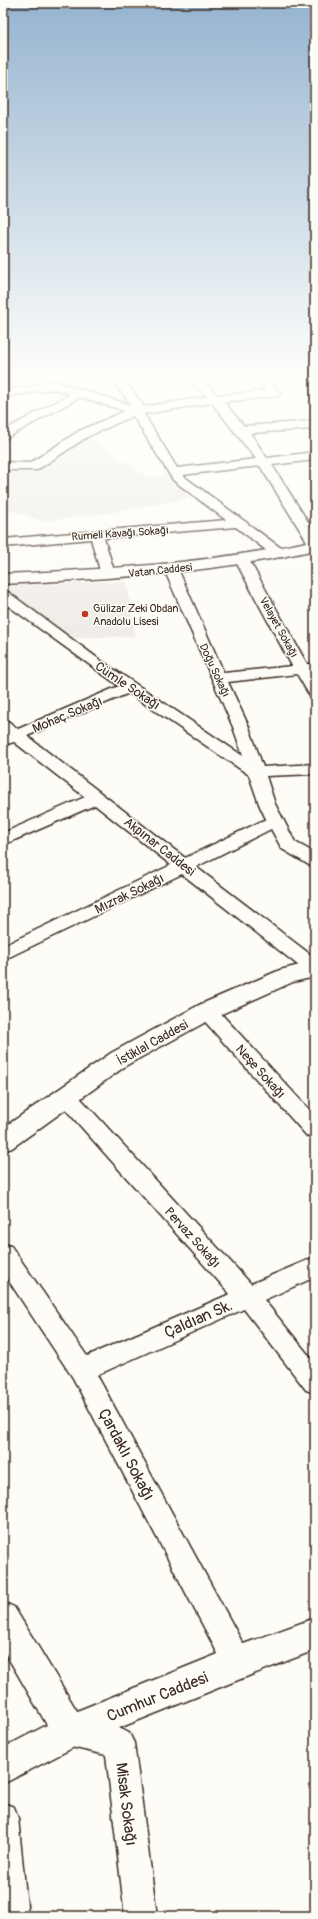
<svg xmlns="http://www.w3.org/2000/svg" width="318" height="1919" viewBox="0 0 318 1919" font-family="Pangolin,sans-serif">
  <rect width="100%" height="100%" fill="#fdfcf7"/>
  <filter id="ink" filterUnits="userSpaceOnUse"><feTurbulence type="fractalNoise" baseFrequency=".025" numOctaves="2"/><feDisplacementMap in="SourceGraphic" scale="8" xChannelSelector="R" yChannelSelector="G"/><feConvolveMatrix kernelMatrix="1 2 1 2 8 2 1 2 1" color-interpolation-filters="sRGB"/></filter>
  <g filter="url(#ink)">
    <g fill="#efece7">
      <polygon points="88,437 149,478 169,473 189,498 108,513 42,521 3,508 3,472 38,472"/>
      <polygon points="127,581 135,636 73,638 9,592 9,586"/>
    </g>
    <polygon fill="#e1ded7" stroke="#8e847a" points="40,378 112,378 117,382 92,393"/>
    <g fill="none" stroke-linecap="round" stroke-linejoin="round">
      <defs>
        <g id="street">
          <path d="M 24,378 L 42,378 L 131,405 L 111,378 L 123,378 L 143,405 L 142,407 L 207,397 L 188,378 L 200,378 L 218,395 L 266,391 L 253,378 L 265,378 L 281,394 L 279,396 L 224,402 L 244,426 L 315,421 L 315,429 L 250,433 L 267,458 L 315,452 L 315,460 L 272,465 L 315,533 L 315,547 L 310,546 L 308,543 L 260,466 L 182,475 L 285,551 L 287,554 L 285,557 L 275,557 L 236,527 L 104,538 L 115,574 L 113,577 L 103,577 L 101,574 L 91,539 L 3,547 L 3,539 L 226,520 L 173,480 L 133,416 L 87,437 L 37,470 L 3,470 L 3,462 L 30,463 L 79,431 L 125,411 L 80,397 L 3,440 L 3,431 L 70,394 L 53,389 L 3,397 L 3,391 L 40,385 L 26,380 ZM 212,403 L 256,459 L 177,468 L 144,414 Z"/>
          <path d="M 242,556 L 247,557 L 249,560 L 307,664 L 315,664 L 315,672 L 311,673 L 315,679 L 315,698 L 310,696 L 297,674 L 228,682 L 249,727 L 263,767 L 315,764 L 315,774 L 266,776 L 275,804 L 295,842 L 315,853 L 315,867 L 309,865 L 282,849 L 271,829 L 196,867 L 315,958 L 315,975 L 308,973 L 182,874 L 3,960 L 3,946 L 171,865 L 95,805 L 3,845 L 3,833 L 85,797 L 14,742 L 7,744 L 3,743 L 3,735 L 5,734 L 3,733 L 3,720 L 9,722 L 18,729 L 119,686 L 3,602 L 3,591 L 8,592 L 100,660 L 243,756 L 233,727 L 164,569 L 166,566 L 176,566 L 178,569 L 224,673 L 292,666 L 235,560 L 237,557 ZM 129,693 L 249,775 L 259,804 L 266,819 L 185,858 L 27,736 Z"/>
          <polygon points="207,1004 214,1006 315,1116 315,1138 307,1136 200,1016 197,1011 200,1006"/>
          <polygon points="66,1088 73,1090 251,1284 315,1257 315,1277 264,1300 315,1363 315,1393 306,1390 244,1309 97,1375 248,1653 252,1663 248,1673 238,1677 228,1673 73,1378 3,1272 3,1244 11,1246 87,1356 230,1294 59,1102 56,1096 59,1090"/>
          <polygon points="71,1717 119,1728 129,1733 134,1743 157,1916 125,1916 106,1755 71,1747 61,1742 56,1732 61,1722"/>
          <polygon points="3,1803 14,1807 18,1818 28,1916 3,1916"/>
        </g>
        <g id="secondary">
          <path d="M 315,540 L 315,550 C 212,573 108,579 3,584 L 3,574 C 108,569 212,564 315,540 Z"/>
          <polygon points="315,961 315,977 293,982 215,1017 127,1065 12,1148 3,1151 3,1128 111,1053 199,1005 280,970"/>
          <polygon points="3,1602 14,1607 77,1711 238,1646 315,1618 315,1650 238,1680 82,1743 3,1784 3,1748 47,1725 3,1649"/>
        </g>
      </defs>
      <use href="#street" stroke="#3b2a1e" stroke-width="3"/>
      <use href="#secondary" stroke="#3b2a1e" stroke-width="3"/>
      <use href="#street" fill="#fdfcf7" fill-rule="evenodd"/>
      <use href="#secondary" fill="#fdfcf7" fill-rule="evenodd"/>
    </g>
  </g>
  <linearGradient id="sky" x2="0" y2="1"><stop stop-color="#96b4d0"/><stop offset="0.58" stop-color="#fefefb"/><stop offset="1" stop-color="#fefefb" stop-opacity="0"/></linearGradient>
  <rect width="318" height="647" fill="url(#sky)"/>
  <circle fill="#c8321e" stroke="#fdfcf7" stroke-width="1.5" cx="85" cy="614" r="4"/>
  <g text-anchor="middle" stroke-width="3" stroke-linejoin="round" paint-order="stroke">
    <g font-size="11" fill="#3b2a1e" stroke="#fdfcf7">
      <text transform="translate(120 533) rotate(-4)" y="4">Rumeli Kavağı Sokağı</text>
      <text transform="translate(160 570) rotate(-6)" y="4">Vatan Caddesi</text>
      <text transform="translate(279 627) rotate(61)" y="4">Velayet Sokağı</text>
      <text transform="translate(215 670) rotate(65)" y="4">Doğu Sokağı</text>
    </g>
    <g font-size="11" fill="#3b2a1e" stroke="#fdfcf7" text-anchor="start">
      <text x="93" y="612">Gülizar Zeki Obdan<tspan x="93" dy="13">Anadolu Lisesi</tspan></text>
    </g>
    <g font-size="13" fill="#3b2a1e" stroke="#fdfcf7">
      <text transform="translate(128 685) rotate(34)" y="5">Cümle Sokağı</text>
      <text transform="translate(67 714) rotate(-23)" y="5">Mohaç Sokağı</text>
      <text transform="translate(160 846) rotate(38)" y="5">Akpınar Caddesi</text>
      <text transform="translate(129 893) rotate(-26)" y="5">Mızrak Sokağı</text>
      <text transform="translate(152 1042) rotate(-29)" y="5">İstiklal Caddesi</text>
      <text transform="translate(261 1071) rotate(48)" y="5">Neşe Sokağı</text>
      <text transform="translate(193 1237) rotate(48)" y="5">Pervaz Sokağı</text>
    </g>
    <g font-size="16" fill="#3b2a1e" stroke="#fdfcf7">
      <text transform="translate(198 1318) rotate(-24)" y="6">Çaldıan Sk.</text>
      <text transform="translate(127 1454) rotate(62)" y="6">Çardaklı Sokağı</text>
      <text transform="translate(157 1696) rotate(-22)" y="6">Cumhur Caddesi</text>
      <text transform="translate(127 1804) rotate(83)" y="6">Misak Sokağı</text>
    </g>
  </g>
  <rect width="318" height="1919" fill="none" stroke="#fdfcf7" stroke-width="16"/>
  <rect x="8" y="8" width="302" height="1903" fill="none" stroke="#3b2a1e" stroke-width="1.5" filter="url(#ink)"/>
</svg>
